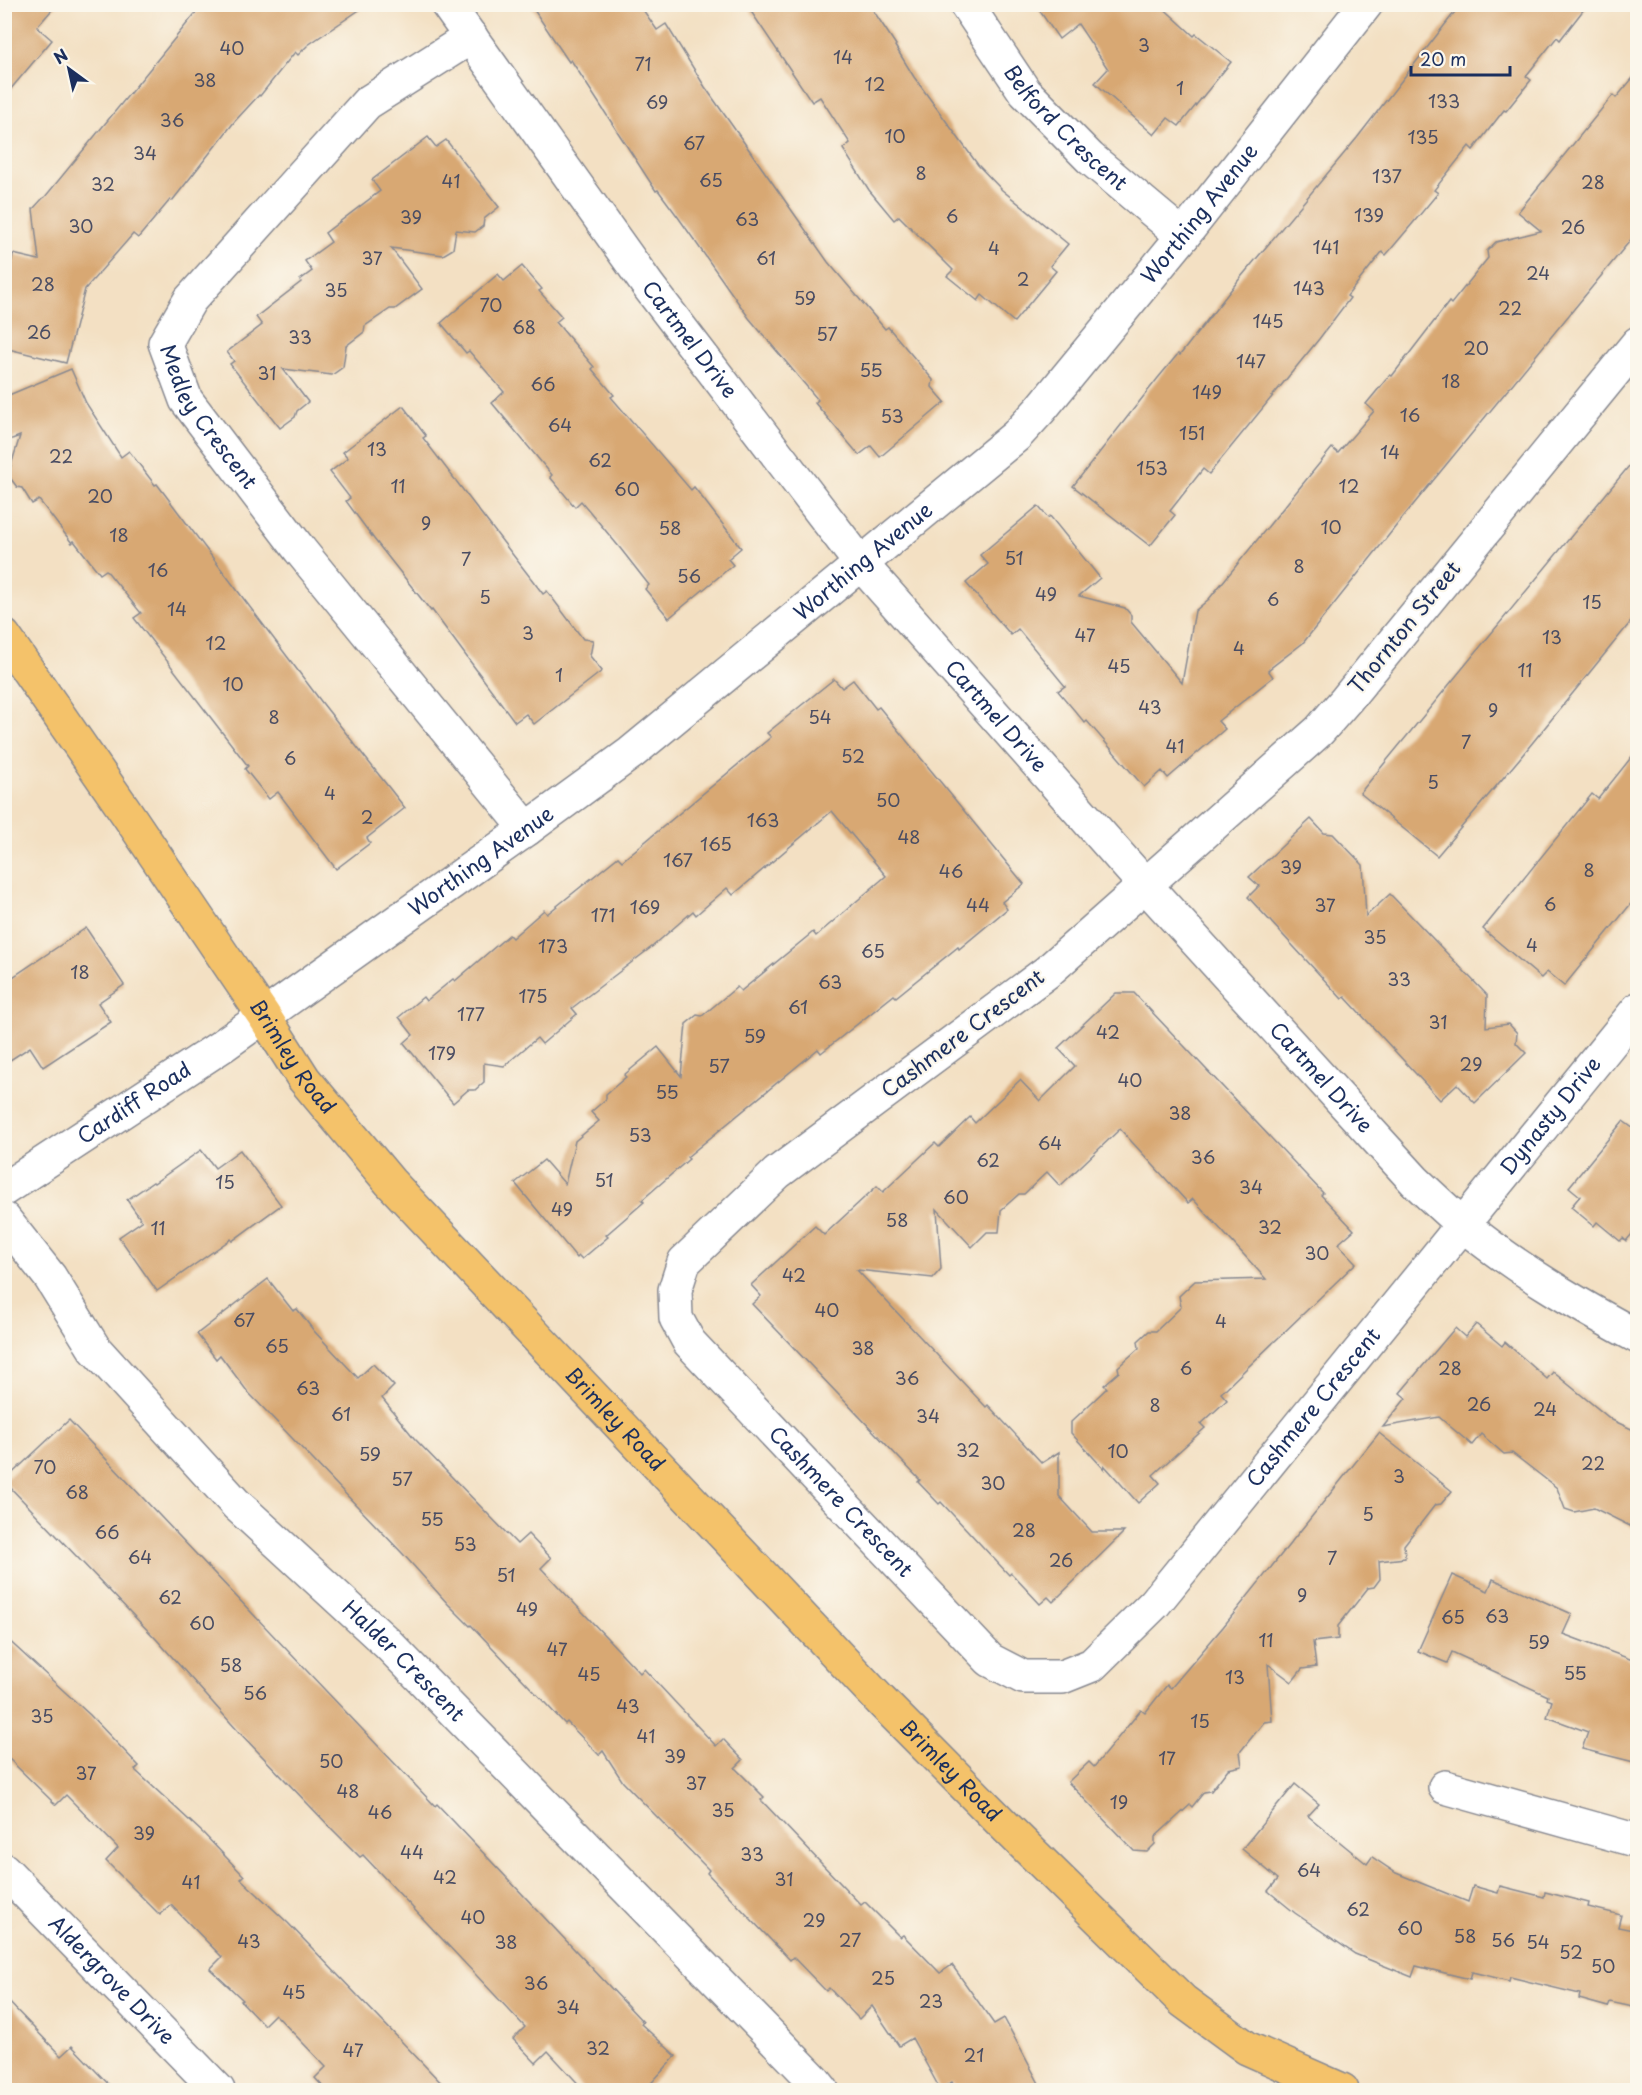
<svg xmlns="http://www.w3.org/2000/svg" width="1642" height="2095" viewBox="0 0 1642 2095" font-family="'Playpen Sans',sans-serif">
  <rect width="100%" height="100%" fill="#fbf7ec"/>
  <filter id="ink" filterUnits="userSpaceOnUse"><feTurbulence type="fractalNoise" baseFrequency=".0167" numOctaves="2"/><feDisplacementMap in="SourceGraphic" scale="12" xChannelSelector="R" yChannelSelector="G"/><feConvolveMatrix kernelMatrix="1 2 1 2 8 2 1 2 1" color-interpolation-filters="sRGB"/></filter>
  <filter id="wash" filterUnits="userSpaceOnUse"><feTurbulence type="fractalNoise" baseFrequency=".008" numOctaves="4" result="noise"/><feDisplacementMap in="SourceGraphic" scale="24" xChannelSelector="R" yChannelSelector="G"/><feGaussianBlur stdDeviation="1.35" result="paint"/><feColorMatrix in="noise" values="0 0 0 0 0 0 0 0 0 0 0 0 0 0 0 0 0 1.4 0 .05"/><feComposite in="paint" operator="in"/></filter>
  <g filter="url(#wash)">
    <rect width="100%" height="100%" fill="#f3e0c3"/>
    <g id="blocks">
      <g fill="#d8a873">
        <polygon points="4,4 57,4 37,27 52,40 4,97"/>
        <polygon points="203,4 368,4 308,45 298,55 295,52 260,96 259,95 235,121 172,201 170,200 138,238 133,234 85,289 66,363 4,348 4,258 12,260 13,254 39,260 33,209 43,198 45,197"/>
        <polygon points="530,4 639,4 657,30 666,24 705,87 828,262 885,329 888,327 933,380 932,387 945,402 880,457 871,446 859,455 815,403 818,400 749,318 678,217 658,190 656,191 571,60 569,62"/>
        <polygon points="746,4 869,4 896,45 895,46 914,77 978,165 1002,190 1068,244 1050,266 1056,271 1014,322 982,295 978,301 947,276 953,270 899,216 894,220 869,190 843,149 850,143 820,97 812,102"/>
        <polygon points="1035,4 1159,4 1194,36 1196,34 1231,62 1179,126 1168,118 1154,135 1095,83 1108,69 1078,24 1059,39"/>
        <polygon points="1461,4 1588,4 1560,40 1557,37 1526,76 1531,80 1506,111 1504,110 1473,150 1469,146 1434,190 1438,193 1413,223 1386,255 1382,252 1347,296 1350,298 1319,339 1209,474 1203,469 1170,511 1175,515 1150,546 1073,486 1158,378 1178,354 1180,355 1241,277 1357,138"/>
        <polygon points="1638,72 1638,231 1404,516 1303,643 1268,670 1273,677 1218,721 1225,729 1168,778 1162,771 1144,787 1087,721 1085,723 1058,691 1065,686 1018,629 1011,635 966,583 988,564 980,555 1038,506 1048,518 1050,516 1100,578 1079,596 1125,608 1131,615 1131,622 1182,683 1195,611 1209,599 1332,448 1338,453 1374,411 1366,404 1390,375 1392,376 1449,302 1451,304 1488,258 1487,251 1496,242 1541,231 1518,212 1613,95 1616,98"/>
        <polygon points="428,137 436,147 446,140 499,207 484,219 483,226 475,232 456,230 453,249 443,255 391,248 422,289 395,309 390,309 365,326 364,332 346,346 343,367 332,375 283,369 308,402 297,411 295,417 280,428 230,364 234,361 227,352 262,325 256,317 301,282 300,280 312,271 305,261 331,242 325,233 380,191 372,180"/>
        <polygon points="522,266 542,289 539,291 562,317 556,322 594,367 592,369 614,395 611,397 691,490 694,487 741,548 728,559 733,565 669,618 645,589 649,585 620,548 581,501 575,507 550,477 552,475 492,403 504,392 469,351 466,353 441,323 498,274 504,281"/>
        <polygon points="71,369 86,403 121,457 129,451 155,485 157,484 323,704 405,808 367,838 370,843 336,869 278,792 269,799 245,769 248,766 134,618 141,613 106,570 100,574 74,541 72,543 39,500 32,504 22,488 17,487 8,475 20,436 4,442 4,397"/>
        <polygon points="403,406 426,436 423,438 543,594 547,591 583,639 593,640 590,656 602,671 534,724 526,714 515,722 432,610 431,611 374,539 346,501 350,498 330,472 348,458 343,452"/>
        <polygon points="1638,455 1638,613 1520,758 1437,856 1360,793"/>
        <polygon points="834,679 842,688 853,680 876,709 879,707 1024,884 1002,902 1007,909 959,949 958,947 896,997 894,995 821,1053 818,1049 687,1157 689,1159 642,1200 644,1202 606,1235 608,1237 582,1259 579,1256 577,1258 515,1183 544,1160 565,1184 575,1141 599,1121 591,1112 606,1099 606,1094 626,1077 624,1075 658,1047 681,1076 686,1024 697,1015 702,1016 737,987 741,991 813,932 816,936 886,876 832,811 733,895 727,888 696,915 693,911 653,946 572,1008 577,1014 542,1044 537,1038 504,1066 484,1063 484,1082 475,1090 468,1090 453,1103 404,1043 413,1035 399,1017 423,997 426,1001 453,979 455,981 509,935 512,938 544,910 547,914 618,857 622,861 771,737 767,733"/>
        <polygon points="1638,749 1638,895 1564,986 1547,972 1541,978 1483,929 1592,794 1598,799"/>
        <polygon points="1311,819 1324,833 1333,834 1363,865 1366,916 1390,894 1487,995 1486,1027 1509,1024 1517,1033 1516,1043 1526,1053 1475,1103 1457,1084 1440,1100 1345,997 1342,999 1248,897 1259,886 1249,877"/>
        <polygon points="86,928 124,985 98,1003 111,1022 43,1067 30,1047 4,1064 4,983"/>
        <polygon points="1116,993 1134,993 1323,1193 1321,1195 1354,1230 1338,1244 1356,1263 1221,1393 1227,1400 1201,1424 1205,1428 1153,1475 1160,1483 1138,1503 1104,1465 1104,1469 1071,1433 1071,1422 1107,1388 1104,1385 1119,1372 1118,1367 1139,1348 1138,1341 1149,1331 1156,1331 1181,1307 1179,1296 1195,1281 1266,1279 1193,1199 1188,1203 1120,1129 1060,1186 1047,1172 1024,1194 1019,1194 1001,1210 999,1232 987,1232 972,1247 937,1209 941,1269 933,1278 857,1270 986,1407 988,1405 1042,1463 1059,1452 1059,1496 1092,1532 1124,1532 1053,1602 1048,1597 1040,1604 1011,1573 1009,1575 941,1502 939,1504 918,1482 920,1480 752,1304 761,1296 751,1285 815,1226 824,1235 877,1186 883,1192 935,1143 939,1147 970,1117 975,1123 1020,1080 1040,1101 1075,1066 1058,1048"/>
        <polygon points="1623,1121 1638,1132 1638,1227 1626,1241 1623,1238 1620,1241 1597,1222 1594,1226 1571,1207 1580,1196 1569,1187"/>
        <polygon points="201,1150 215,1168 240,1150 281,1205 232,1241 231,1239 157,1291 119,1237 142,1221 127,1200 153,1182 154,1183"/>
        <polygon points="268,1279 293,1311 297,1309 314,1331 358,1378 373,1364 394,1386 382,1398 414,1438 517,1544 528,1534 551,1558 541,1568 640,1673 644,1669 716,1746 723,1739 743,1760 735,1768 764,1797 761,1800 861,1905 865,1902 900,1937 903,1935 940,1973 952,1965 994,2024 1004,2018 1043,2091 957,2091 952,2082 940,2089 912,2038 899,2046 872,2006 859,2019 829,1988 826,1991 793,1957 790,1960 707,1873 709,1870 623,1782 603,1751 599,1755 567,1722 565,1724 471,1625 470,1626 448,1604 403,1554 247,1391 220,1355 216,1359 197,1334"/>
        <polygon points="1476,1324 1502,1346 1505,1342 1547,1379 1553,1372 1612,1420 1638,1432 1638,1530 1594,1508 1574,1512 1565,1509 1557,1488 1512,1453 1504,1454 1481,1434 1472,1445 1439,1417 1383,1427 1406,1398 1400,1393 1455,1328 1465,1337"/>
        <polygon points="69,1420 435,1806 437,1804 456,1824 643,2022 641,2024 676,2056 644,2091 585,2091 548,2051 536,2063 513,2039 525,2027 363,1855 360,1857 332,1829 238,1731 157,1640 4,1481"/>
        <polygon points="1379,1433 1452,1491 1441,1504 1435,1505 1404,1545 1405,1558 1379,1561 1380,1579 1374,1587 1368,1588 1338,1626 1338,1639 1313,1642 1316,1667 1302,1669 1292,1682 1268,1664 1272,1721 1264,1722 1240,1752 1242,1766 1228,1769 1211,1791 1204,1792 1192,1807 1190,1805 1155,1837 1155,1844 1147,1852 1134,1851 1068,1782 1089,1762 1094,1767 1141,1710 1145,1713 1167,1685 1171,1688 1223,1627"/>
        <polygon points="1452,1575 1488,1591 1493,1579 1572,1614 1563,1634 1638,1662 1638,1763 1582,1749 1588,1732 1547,1717 1552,1701 1547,1699 1548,1696 1452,1652 1447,1663 1418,1651"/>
        <polygon points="4,1636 90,1715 139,1766 135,1770 203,1833 244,1876 241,1879 288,1923 449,2091 327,2091 315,2078 326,2067 275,2014 264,2025 241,2001 243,2000 210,1969 222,1957 171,1905 160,1915 106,1861 118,1848 66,1795 56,1805 4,1754"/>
        <polygon points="1295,1784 1319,1804 1308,1816 1367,1864 1372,1857 1396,1873 1468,1902 1473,1886 1498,1893 1500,1886 1544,1897 1545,1892 1589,1903 1588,1907 1621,1915 1618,1927 1638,1931 1638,2008 1610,2002 1608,2007 1579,1999 1580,1994 1510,1977 1509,1981 1472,1972 1470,1979 1416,1966 1412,1977 1355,1954 1295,1913 1268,1891 1278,1879 1242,1849"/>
        <polygon points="4,1997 61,2056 72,2046 115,2091 4,2091"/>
      </g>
    </g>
  </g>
  <g filter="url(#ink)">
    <use href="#blocks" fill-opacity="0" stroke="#878890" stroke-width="1.5"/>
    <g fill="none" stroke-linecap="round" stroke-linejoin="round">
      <defs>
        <g id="minor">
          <path id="s1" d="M 447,4 L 649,287 L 861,564 L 1145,885 L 1415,1181 C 1431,1196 1447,1211 1463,1225 C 1517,1269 1577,1304 1638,1337"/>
          <path id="s2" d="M 966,4 L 1025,92 L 1090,158 L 1183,236"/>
          <path id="s3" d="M 471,37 L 367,103 L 190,300 L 165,343 L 186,400 L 300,550 L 527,829"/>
          <path id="s4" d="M 1638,343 L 1346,700 L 1319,731 L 1047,972 L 777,1173 L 684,1262 L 675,1290 L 676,1318 L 689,1342 L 990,1660 L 1023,1677 L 1062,1677 L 1092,1665 L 1155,1603 L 1638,1009"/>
          <path id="s5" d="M 4,1189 L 222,1046 L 527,829 L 631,753 L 1016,436 L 1040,410 L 1183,236 L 1366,4"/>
          <path id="s6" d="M 4,1219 L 50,1277 L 94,1348 L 236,1504 L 387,1643 L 814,2080 L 822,2090"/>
          <polyline points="1445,1787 1638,1841"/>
          <path id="s7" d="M 4,1870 L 218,2090"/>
        </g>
        <g id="major">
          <path id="s8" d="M 4,636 L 126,812 L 264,1016 L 304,1079 L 390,1182 L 881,1701 L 1006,1827 L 1183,2001 L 1247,2048 L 1342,2090"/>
        </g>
      </defs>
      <use href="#minor" stroke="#878890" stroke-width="36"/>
      <use href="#major" stroke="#878890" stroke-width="36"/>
      <use href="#minor" stroke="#fff" stroke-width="33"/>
      <use href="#major" stroke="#f4c26a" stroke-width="33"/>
    </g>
  </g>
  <g text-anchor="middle" stroke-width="4.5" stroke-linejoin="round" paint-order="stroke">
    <g font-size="18" fill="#4a4d63">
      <text x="1144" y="52">3</text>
      <text x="232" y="55">40</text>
      <text x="843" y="64">14</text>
      <text x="643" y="71">71</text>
      <text x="205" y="87">38</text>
      <text x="875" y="91">12</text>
      <text x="1180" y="95">1</text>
      <text x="1444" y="108">133</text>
      <text x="657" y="109">69</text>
      <text x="172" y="127">36</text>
      <text x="895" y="143">10</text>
      <text x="1423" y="144">135</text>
      <text x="694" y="150">67</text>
      <text x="145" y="160">34</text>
      <text x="921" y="180">8</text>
      <text x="1387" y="183">137</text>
      <text x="711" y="187">65</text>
      <text x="451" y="188">41</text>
      <text x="1593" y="189">28</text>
      <text x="103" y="191">32</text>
      <text x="1369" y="222">139</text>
      <text x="952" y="223">6</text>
      <text x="411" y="224">39</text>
      <text x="747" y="226">63</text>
      <text x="81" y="233">30</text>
      <text x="1573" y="234">26</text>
      <text x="1326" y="254">141</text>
      <text x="994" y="255">4</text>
      <text x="372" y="265">37</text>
      <text x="766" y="265">61</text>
      <text x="1538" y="280">24</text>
      <text x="1023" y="286">2</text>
      <text x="43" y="291">28</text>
      <text x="1309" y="295">143</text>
      <text x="336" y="297">35</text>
      <text x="805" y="305">59</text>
      <text x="491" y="312">70</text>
      <text x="1510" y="315">22</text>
      <text x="1268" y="328">145</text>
      <text x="524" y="334">68</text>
      <text x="39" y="339">26</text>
      <text x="827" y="341">57</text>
      <text x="300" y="344">33</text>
      <text x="1476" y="355">20</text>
      <text x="1251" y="368">147</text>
      <text x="871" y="377">55</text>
      <text x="267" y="380">31</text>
      <text x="1451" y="388">18</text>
      <text x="543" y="391">66</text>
      <text x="1207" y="399">149</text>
      <text x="1410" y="422">16</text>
      <text x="892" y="423">53</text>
      <text x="560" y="432">64</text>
      <text x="1192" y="440">151</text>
      <text x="377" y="456">13</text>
      <text x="1390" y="459">14</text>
      <text x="61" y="463">22</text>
      <text x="600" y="467">62</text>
      <text x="1152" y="475">153</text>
      <text x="398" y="493">11</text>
      <text x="1349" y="493">12</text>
      <text x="627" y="496">60</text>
      <text x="100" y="503">20</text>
      <text x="426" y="530">9</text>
      <text x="1331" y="534">10</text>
      <text x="670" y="535">58</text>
      <text x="119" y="542">18</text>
      <text x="1014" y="565">51</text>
      <text x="466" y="566">7</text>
      <text x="1299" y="573">8</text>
      <text x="158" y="577">16</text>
      <text x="689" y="583">56</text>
      <text x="1046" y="601">49</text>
      <text x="485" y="604">5</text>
      <text x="1273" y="606">6</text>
      <text x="1592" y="609">15</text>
      <text x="177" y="616">14</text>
      <text x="528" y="640">3</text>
      <text x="1085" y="642">47</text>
      <text x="1552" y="644">13</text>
      <text x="216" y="650">12</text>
      <text x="1239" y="655">4</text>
      <text x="1119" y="673">45</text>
      <text x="1525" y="677">11</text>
      <text x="559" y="682">1</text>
      <text x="233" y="691">10</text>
      <text x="1150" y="714">43</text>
      <text x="1493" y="717">9</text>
      <text x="274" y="724">8</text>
      <text x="820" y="724">54</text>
      <text x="1466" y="749">7</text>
      <text x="1175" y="753">41</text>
      <text x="853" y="763">52</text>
      <text x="290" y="765">6</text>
      <text x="1433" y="789">5</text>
      <text x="330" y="800">4</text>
      <text x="888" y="807">50</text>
      <text x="367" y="824">2</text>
      <text x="763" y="827">163</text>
      <text x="909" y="844">48</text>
      <text x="716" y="851">165</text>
      <text x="678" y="867">167</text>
      <text x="1291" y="874">39</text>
      <text x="1589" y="877">8</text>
      <text x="951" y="878">46</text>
      <text x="1550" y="911">6</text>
      <text x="978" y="912">44</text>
      <text x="1325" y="912">37</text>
      <text x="645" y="914">169</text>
      <text x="603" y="922">171</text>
      <text x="1375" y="944">35</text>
      <text x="1532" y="952">4</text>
      <text x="553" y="953">173</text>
      <text x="873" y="958">65</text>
      <text x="80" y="979">18</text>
      <text x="1399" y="986">33</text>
      <text x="830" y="989">63</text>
      <text x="533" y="1003">175</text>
      <text x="798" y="1014">61</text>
      <text x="471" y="1021">177</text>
      <text x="1438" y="1029">31</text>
      <text x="1108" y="1039">42</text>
      <text x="755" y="1043">59</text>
      <text x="442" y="1060">179</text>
      <text x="1471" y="1071">29</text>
      <text x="719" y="1073">57</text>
      <text x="1130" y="1087">40</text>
      <text x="667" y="1099">55</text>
      <text x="1180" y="1120">38</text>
      <text x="640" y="1142">53</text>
      <text x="1050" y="1150">64</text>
      <text x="1203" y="1164">36</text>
      <text x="988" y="1167">62</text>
      <text x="604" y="1187">51</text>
      <text x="225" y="1189">15</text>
      <text x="1251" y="1194">34</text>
      <text x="956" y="1204">60</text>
      <text x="562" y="1216">49</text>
      <text x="897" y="1227">58</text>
      <text x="1270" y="1234">32</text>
      <text x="158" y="1235">11</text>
      <text x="1317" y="1260">30</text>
      <text x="794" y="1282">42</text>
      <text x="827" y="1317">40</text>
      <text x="244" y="1327">67</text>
      <text x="1221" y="1328">4</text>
      <text x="277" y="1353">65</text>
      <text x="863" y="1355">38</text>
      <text x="1186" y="1375">6</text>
      <text x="1450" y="1375">28</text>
      <text x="907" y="1385">36</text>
      <text x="308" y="1395">63</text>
      <text x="1479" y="1411">26</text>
      <text x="1155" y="1412">8</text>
      <text x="1545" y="1416">24</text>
      <text x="341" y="1421">61</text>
      <text x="928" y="1423">34</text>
      <text x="968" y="1457">32</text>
      <text x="1118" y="1458">10</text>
      <text x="370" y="1461">59</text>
      <text x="1593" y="1470">22</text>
      <text x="45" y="1474">70</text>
      <text x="1399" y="1483">3</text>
      <text x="402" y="1486">57</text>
      <text x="993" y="1490">30</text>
      <text x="77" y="1499">68</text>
      <text x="1368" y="1521">5</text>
      <text x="432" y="1526">55</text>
      <text x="1024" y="1537">28</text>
      <text x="107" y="1539">66</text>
      <text x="465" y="1551">53</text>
      <text x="140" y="1564">64</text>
      <text x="1332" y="1565">7</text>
      <text x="1061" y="1567">26</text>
      <text x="506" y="1582">51</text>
      <text x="1302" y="1602">9</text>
      <text x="170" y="1604">62</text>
      <text x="527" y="1616">49</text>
      <text x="1497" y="1623">63</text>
      <text x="1453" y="1624">65</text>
      <text x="202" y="1630">60</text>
      <text x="1266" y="1647">11</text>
      <text x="1539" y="1649">59</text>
      <text x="557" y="1656">47</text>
      <text x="231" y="1672">58</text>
      <text x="1575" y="1680">55</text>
      <text x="589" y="1681">45</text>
      <text x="1235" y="1684">13</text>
      <text x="255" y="1700">56</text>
      <text x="628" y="1713">43</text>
      <text x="42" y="1723">35</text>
      <text x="1200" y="1728">15</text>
      <text x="646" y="1743">41</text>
      <text x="675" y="1763">39</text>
      <text x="1167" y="1765">17</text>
      <text x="331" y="1768">50</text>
      <text x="86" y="1780">37</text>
      <text x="696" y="1790">37</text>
      <text x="348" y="1798">48</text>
      <text x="1119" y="1809">19</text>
      <text x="723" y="1817">35</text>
      <text x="380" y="1819">46</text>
      <text x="144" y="1840">39</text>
      <text x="412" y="1859">44</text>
      <text x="752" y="1861">33</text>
      <text x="1309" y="1877">64</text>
      <text x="445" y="1884">42</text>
      <text x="784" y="1886">31</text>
      <text x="191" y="1889">41</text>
      <text x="1358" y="1916">62</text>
      <text x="473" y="1924">40</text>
      <text x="814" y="1927">29</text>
      <text x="1410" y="1935">60</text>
      <text x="1465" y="1943">58</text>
      <text x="850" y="1947">27</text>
      <text x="1503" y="1947">56</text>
      <text x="249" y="1948">43</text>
      <text x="506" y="1949">38</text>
      <text x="1538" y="1949">54</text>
      <text x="1571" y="1959">52</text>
      <text x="1603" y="1973">50</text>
      <text x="883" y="1985">25</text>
      <text x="536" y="1990">36</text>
      <text x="294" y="1999">45</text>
      <text x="931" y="2008">23</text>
      <text x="568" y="2014">34</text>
      <text x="598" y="2055">32</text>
      <text x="353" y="2057">47</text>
      <text x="974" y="2062">21</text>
    </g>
    <g font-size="21" fill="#1b2f5e" stroke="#fbf7ec">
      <text dy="7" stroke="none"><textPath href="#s2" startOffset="160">Belford Crescent</textPath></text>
      <text dy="7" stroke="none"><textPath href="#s5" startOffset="1551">Worthing Avenue</textPath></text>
      <text dy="7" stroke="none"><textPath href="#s1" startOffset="414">Cartmel Drive</textPath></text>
      <text dy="7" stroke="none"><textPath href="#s3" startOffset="524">Medley Crescent</textPath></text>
      <text dy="7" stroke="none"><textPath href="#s5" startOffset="1065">Worthing Avenue</textPath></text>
      <text transform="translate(1405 628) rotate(-51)" y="7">Thornton Street</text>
      <text dy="7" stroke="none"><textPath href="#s1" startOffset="900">Cartmel Drive</textPath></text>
      <text dy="7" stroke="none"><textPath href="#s5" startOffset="579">Worthing Avenue</textPath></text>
      <text transform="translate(963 1034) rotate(-37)" y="7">Cashmere Crescent</text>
      <text dy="7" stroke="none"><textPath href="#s8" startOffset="510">Brimley Road</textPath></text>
      <text dy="7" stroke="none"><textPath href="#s1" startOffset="1386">Cartmel Drive</textPath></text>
      <text dy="7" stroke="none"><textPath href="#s5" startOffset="156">Cardiff Road</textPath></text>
      <text dy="7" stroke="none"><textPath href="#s4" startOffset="2678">Dynasty Drive</textPath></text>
      <text dy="7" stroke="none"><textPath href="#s4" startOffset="2302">Cashmere Crescent</textPath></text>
      <text dy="7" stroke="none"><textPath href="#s8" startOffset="996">Brimley Road</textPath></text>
      <text dy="7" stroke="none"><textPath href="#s4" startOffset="1636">Cashmere Crescent</textPath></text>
      <text dy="7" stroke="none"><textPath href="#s6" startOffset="598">Halder Crescent</textPath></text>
      <text dy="7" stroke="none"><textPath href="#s8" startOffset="1482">Brimley Road</textPath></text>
      <text dy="7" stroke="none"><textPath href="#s7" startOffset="154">Aldergrove Drive</textPath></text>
    </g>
  </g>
  <rect width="1642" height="2095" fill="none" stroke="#fbf7ec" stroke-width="24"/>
  <g transform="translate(69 69) rotate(327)" stroke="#fbf7ec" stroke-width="4.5" paint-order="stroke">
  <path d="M0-4.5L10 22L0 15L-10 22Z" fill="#1b2f5e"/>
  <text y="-9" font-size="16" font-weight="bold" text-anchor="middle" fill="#1b2f5e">N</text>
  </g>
  <path d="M1411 66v9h99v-9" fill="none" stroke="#1b2f5e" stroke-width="3"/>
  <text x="1420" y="66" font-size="18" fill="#1b2f5e" stroke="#fbf7ec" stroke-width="4.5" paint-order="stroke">20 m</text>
</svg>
